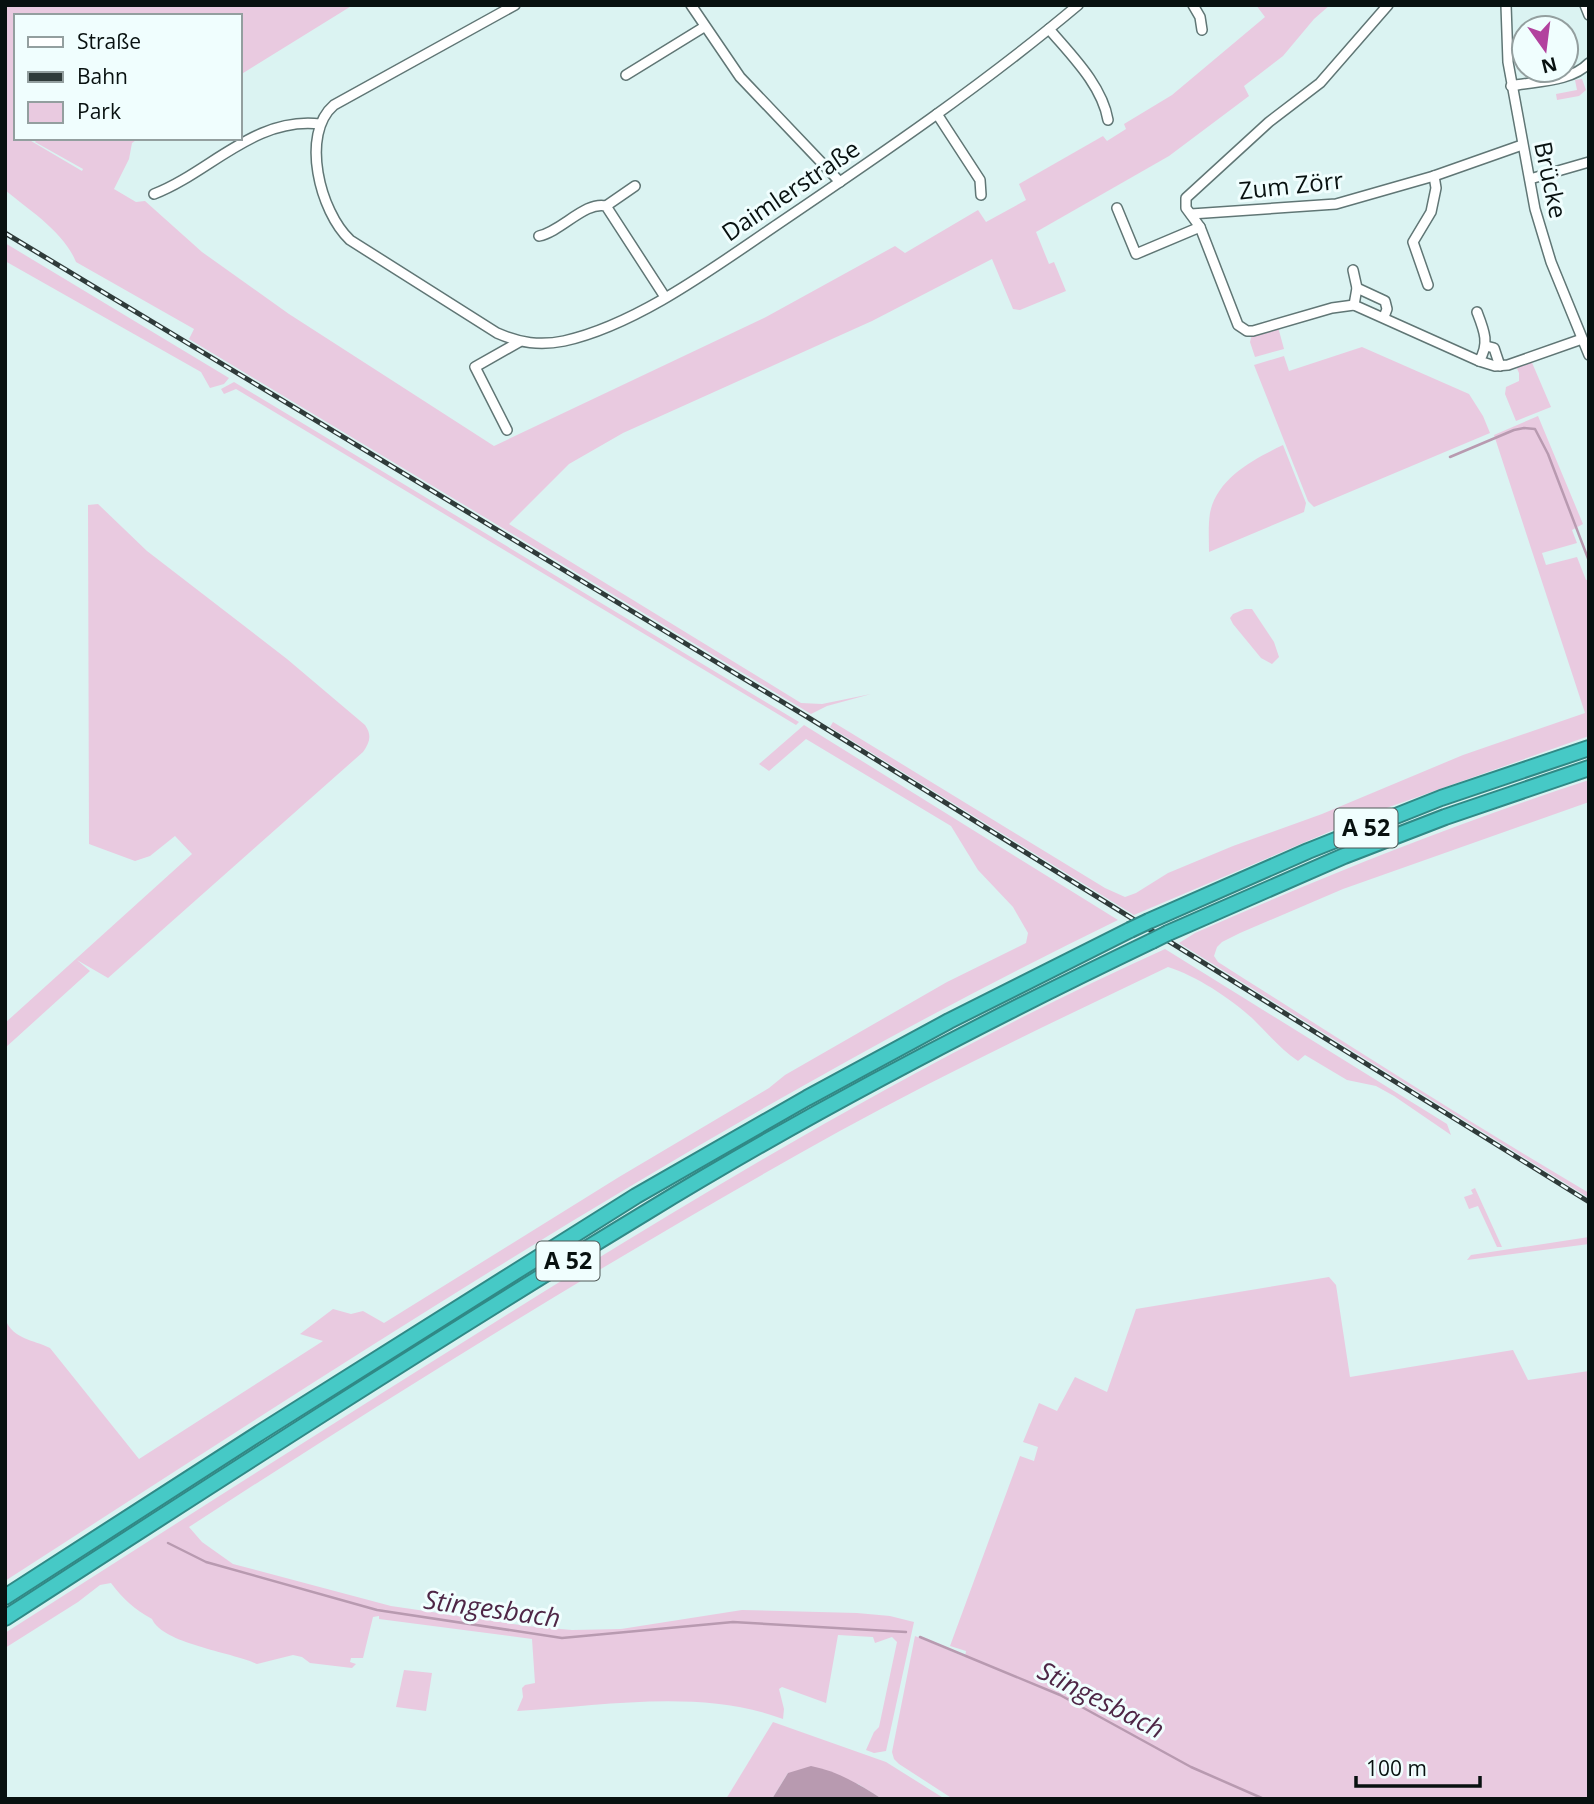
<svg xmlns="http://www.w3.org/2000/svg" width="1594" height="1804" viewBox="0 0 1594 1804" font-family="'Open Sans',sans-serif">
  <rect width="100%" height="100%" fill="#dbf3f2"/>
  <g fill="#e9cae0">
    <path d="M 5,5 L 353,5 L 240,75 L 240,16 L 16,16 L 16,138 L 26,138 L 82,171 L 83,169 L 35,142 L 38,138 L 139,138 L 132,143 L 129,159 L 114,189 L 136,202 L 145,201 L 202,252 L 289,314 L 494,446 L 766,317 L 895,246 L 905,253 L 978,210 L 986,222 L 1026,200 L 1019,184 L 1103,136 L 1107,141 L 1126,129 L 1124,124 L 1172,95 L 1265,17 L 1256,5 L 1330,5 L 1314,19 L 1283,56 L 1244,86 L 1249,96 L 1169,156 L 1036,232 L 1049,264 L 1054,262 L 1066,291 L 1020,310 L 1013,309 L 992,259 L 872,321 L 623,433 L 569,464 L 509,524 L 801,703 L 822,704 L 871,694 L 827,706 L 811,714 L 189,339 L 194,329 L 76,262 C 64,232 29,210 5,190 Z"/>
    <polygon points="1582,79 1586,90 1579,96 1557,100 1556,94 1577,90 1575,80"/>
    <polygon points="5,243 229,378 224,384 210,388 201,372 5,261"/>
    <polygon points="1278,327 1284,349 1255,357 1250,342 1252,334"/>
    <polygon points="1362,347 1469,394 1483,416 1490,433 1314,507 1308,501 1254,365 1284,356 1289,371"/>
    <polygon points="1530,358 1551,407 1516,421 1505,394 1506,387 1519,381 1519,373 1515,364"/>
    <polygon points="234,382 799,722 796,725 236,389 224,394 221,389"/>
    <polygon points="1538,416 1583,524 1572,530 1577,543 1542,553 1546,565 1577,557 1586,580 1589,579 1589,736 1378,811 1134,915 830,727 833,722 1105,888 1125,897 1136,893 1168,873 1233,846 1322,814 1463,755 1585,713 1494,435"/>
    <path d="M 1283,445 L 1306,503 L 1304,512 L 1209,552 C 1209,539 1208,526 1210,513 C 1217,478 1254,459 1283,445 Z"/>
    <path d="M 98,504 L 147,551 L 287,659 L 365,725 C 372,735 370,742 363,752 L 108,978 L 77,960 L 90,971 L 5,1048 L 5,1023 L 192,854 L 175,836 L 150,856 L 135,861 L 89,844 L 88,505 Z"/>
    <polygon points="1245,609 1252,609 1274,642 1279,657 1272,664 1261,658 1233,624 1230,618 1233,614"/>
    <path d="M 804,725 L 1118,920 C 729,1109 368,1347 5,1581 L 5,1319 C 14,1340 32,1339 50,1348 L 139,1459 L 323,1341 L 300,1334 L 333,1309 L 351,1314 L 363,1311 L 384,1323 L 619,1177 L 769,1088 L 785,1075 L 947,982 L 1026,943 L 1028,933 L 1013,907 L 978,870 L 951,826 L 806,739 L 769,771 L 759,764 Z"/>
    <path d="M 1589,780 L 1589,802 L 1343,889 L 1240,933 L 1222,942 L 1217,947 L 1214,956 L 1218,962 C 1341,1040 1464,1119 1589,1193 L 1589,1198 L 1179,943 L 1195,933 C 1324,876 1455,824 1589,780 Z"/>
    <path d="M 1165,949 L 1447,1124 L 1451,1135 L 1394,1096 L 1376,1086 L 1347,1080 L 1305,1055 L 1298,1061 C 1281,1049 1268,1034 1253,1019 C 1233,1000 1195,975 1168,967 C 1057,1020 946,1073 838,1132 C 617,1255 401,1389 189,1527 L 202,1542 L 233,1564 L 391,1606 L 527,1626 L 572,1630 L 621,1629 L 742,1610 L 857,1613 L 890,1616 L 914,1622 L 886,1751 L 874,1753 L 866,1750 L 874,1732 L 879,1727 L 897,1642 L 892,1637 L 875,1643 L 873,1637 L 838,1635 L 826,1703 L 782,1687 L 779,1689 L 784,1709 L 783,1719 C 700,1688 603,1706 517,1711 L 523,1697 L 522,1688 L 525,1685 L 535,1683 L 532,1639 L 379,1619 L 379,1616 L 373,1617 L 363,1658 L 351,1658 L 350,1662 L 356,1664 L 352,1668 L 310,1663 L 302,1657 L 293,1655 L 257,1664 C 232,1652 163,1644 152,1619 C 134,1609 123,1599 111,1583 L 100,1585 L 78,1602 L 5,1648 L 5,1633 C 172,1526 340,1419 508,1314 C 721,1181 936,1052 1165,949 Z"/>
    <polygon points="1475,1188 1502,1247 1497,1247 1478,1206 1469,1209 1464,1197 1473,1194 1471,1190"/>
    <polygon points="1589,1237 1589,1244 1467,1260 1471,1255"/>
    <polygon points="1329,1277 1336,1285 1350,1377 1513,1350 1528,1380 1589,1371 1589,1799 953,1799 899,1764 894,1759 892,1752 915,1636 965,1657 966,1651 950,1646 1020,1456 1034,1461 1038,1447 1023,1442 1039,1403 1057,1411 1075,1377 1107,1392 1136,1309"/>
    <polygon points="404,1670 432,1673 426,1711 396,1707"/>
    <polygon points="773,1722 886,1762 945,1799 882,1799 858,1784 788,1773 772,1799 726,1799"/>
  </g>
  <path fill="#b89ab0" d="M 811,1766 C 837,1771 859,1784 882,1799 L 772,1799 L 788,1773 Z"/>
  <g fill="none" stroke-linecap="round" stroke-linejoin="round">
    <g stroke="#b89ab0" stroke-width="2.5">
      <polyline points="1450,457 1514,430 1524,428 1535,429 1548,454 1589,561"/>
      <polyline points="168,1543 206,1562 377,1610 562,1638 733,1622 906,1632"/>
      <polyline points="920,1637 1060,1695 1191,1767 1264,1799"/>
    </g>
    <defs>
      <g id="minor">
        <path d="M 515,5 L 334,105 C 300,134 320,212 350,240 L 497,333 C 520,343 540,346 564,341 C 637,325 716,266 778,224 C 880,155 983,85 1078,5"/>
        <polyline points="691,5 740,77 840,182"/>
        <polyline points="1193,5 1200,17 1202,30"/>
        <polyline points="1388,5 1320,83 1269,122 1186,198 1186,208 1200,227 1238,325 1247,331 1253,331 1332,308 1354,305 1479,361 1495,366 1508,365 1582,339"/>
        <polyline points="1506,5 1508,62 1535,209 1551,262 1589,355"/>
        <polyline points="1585,5 1589,15"/>
        <path d="M 1049,29 C 1071,55 1102,85 1108,120"/>
        <polyline points="626,75 704,27"/>
        <path d="M 1511,86 C 1536,81 1571,82 1589,63"/>
        <polyline points="937,114 980,180 981,195"/>
        <polyline points="1530,179 1589,162"/>
        <path d="M 154,194 C 209,173 255,116 320,124"/>
        <polyline points="606,206 635,186"/>
        <polyline points="1117,208 1136,254 1200,227"/>
        <polyline points="1191,214 1336,204 1434,176 1522,145"/>
        <path d="M 539,236 C 562,231 585,201 606,206 L 665,297"/>
        <polyline points="1353,270 1357,288 1354,305"/>
        <polyline points="1428,285 1413,242 1431,212 1436,188 1434,176"/>
        <polyline points="1357,288 1385,301 1387,309 1384,317"/>
        <path d="M 1477,312 C 1484,330 1490,344 1479,361"/>
        <polyline points="1486,346 1494,348 1500,366"/>
        <polyline points="507,430 475,367 519,342"/>
      </g>
      <g id="highway">
        <polyline points="1149,921 1308,851 1441,798 1589,748"/>
        <polyline points="1168,933 1344,856 1445,817 1589,768"/>
        <polyline points="5,1597 261,1432 636,1196 807,1098 949,1021 1130,930"/>
        <path d="M 5,1618 C 217,1481 429,1344 645,1213 C 808,1113 979,1024 1152,941"/>
      </g>
    </defs>
    <use href="#minor" stroke="#607675" stroke-width="12"/>
    <use href="#highway" stroke="#308986" stroke-width="18"/>
    <use href="#minor" stroke="#fff" stroke-width="9"/>
    <use href="#highway" stroke="#46c9c6" stroke-width="14"/>
    <defs>
      <polyline id="rail" points="5,233 809,718 1589,1202"/>
    </defs>
    <use href="#rail" stroke="#2f3b3a" stroke-width="5"/>
    <use href="#rail" stroke="#f0fefe" stroke-width="2.5" stroke-dasharray="8" stroke-linecap="butt"/>
    <defs>
      <g id="highway-bridge">
        <polyline points="1130,930 1149,921"/>
        <polyline points="1152,941 1168,933"/>
      </g>
    </defs>
    <use href="#highway-bridge" stroke="#308986" stroke-width="18" stroke-linecap="butt"/>
    <use href="#highway-bridge" stroke="#46c9c6" stroke-width="14"/>
  </g>
  <g text-anchor="middle" stroke-width="6" stroke-linejoin="round" paint-order="stroke">
    <g fill="#f0fefe" stroke="#4e5857" stroke-width="2">
      <rect x="1334.5" y="808.5" width="63" height="39" rx="5"/>
      <rect x="536.5" y="1241.5" width="63" height="39" rx="5"/>
    </g>
    <g font-size="23" font-weight="bold" fill="#081110">
      <text x="1366" y="836">A 52</text>
      <text x="568" y="1269">A 52</text>
    </g>
    <g font-size="24" fill="#081110" stroke="#f0fefe">
      <text transform="translate(1550 180) rotate(78)" y="8">Brücke</text>
      <text transform="translate(1291 186) rotate(-6)" y="8">Zum Zörr</text>
      <text transform="translate(791 191) rotate(-34)" y="8">Daimlerstraße</text>
    </g>
    <g font-size="26" font-style="italic" fill="#4e2646" stroke="#f0fefe">
      <text transform="translate(492 1609) rotate(8)" y="9">Stingesbach</text>
      <text transform="translate(1101 1700) rotate(27)" y="9">Stingesbach</text>
    </g>
  </g>
  <rect width="1594" height="1804" fill="none" stroke="#081110" stroke-width="14"/>
  <rect x="14" y="14" width="228" height="126" fill="#f0fefe" stroke="#939f9f" stroke-width="2"/>
  <rect x="28" y="37" width="35" height="10" fill="#ffffff" stroke="#939f9f" stroke-width="2"/>
  <text x="77" y="49" font-size="21" fill="#081110">Straße</text>
  <rect x="28" y="72" width="35" height="10" fill="#2f3b3a" stroke="#939f9f" stroke-width="2"/>
  <text x="77" y="84" font-size="21" fill="#081110">Bahn</text>
  <rect x="28" y="102" width="35" height="21" fill="#e9cae0" stroke="#939f9f" stroke-width="2"/>
  <text x="77" y="119" font-size="21" fill="#081110">Park</text>
  <g transform="translate(1545 49) rotate(166)"><circle r="33" fill="#f0fefe" stroke="#939f9f" stroke-width="2"/>
  <path d="M0-5L12 26L0 18L-12 26Z" fill="#b2429e"/>
  <text y="-10" font-size="19" font-weight="bold" text-anchor="middle" fill="#081110">N</text>
  </g>
  <path d="M1356 1776v10h124v-10" fill="none" stroke="#081110" stroke-width="3.5"/>
  <text x="1366" y="1776" font-size="21" fill="#081110" stroke="#f0fefe" stroke-width="5" paint-order="stroke">100 m</text>
</svg>
